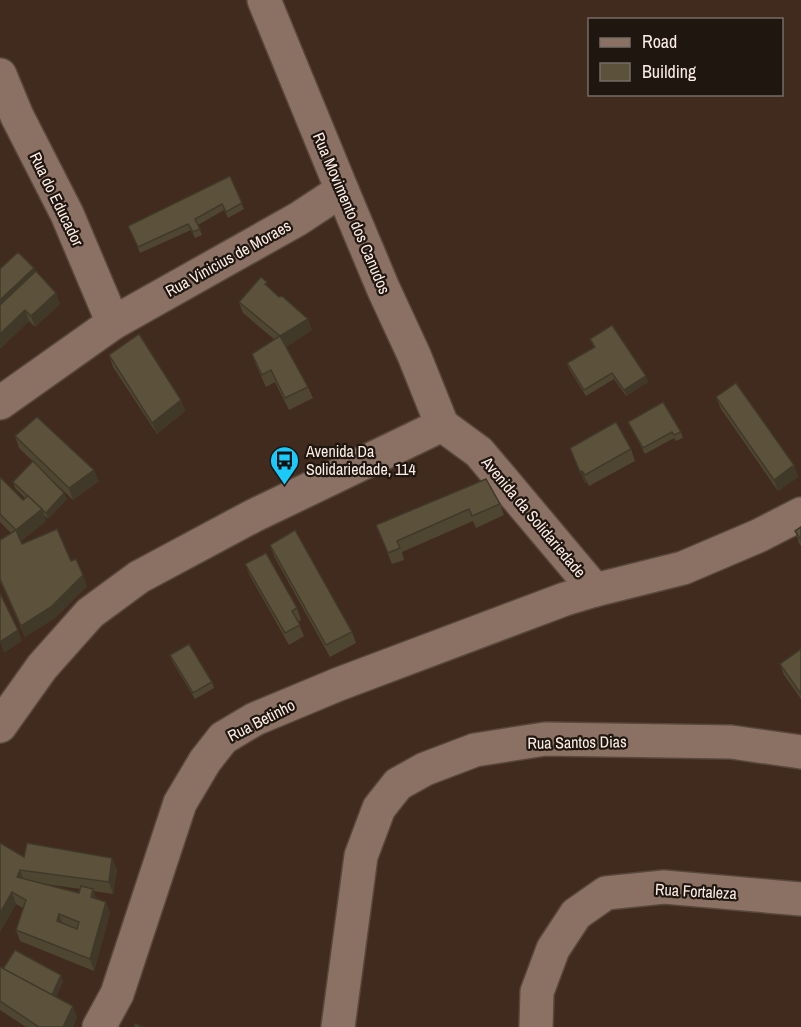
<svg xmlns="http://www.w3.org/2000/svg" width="801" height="1027" viewBox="0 0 801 1027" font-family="'Archivo Narrow',sans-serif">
  <rect width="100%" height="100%" fill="#402b1e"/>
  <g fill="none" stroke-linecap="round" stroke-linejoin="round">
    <defs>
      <g id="minor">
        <polyline points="264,0 342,190 383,288 414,355 442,425"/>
        <polyline points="0,75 17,116 67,214 113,323"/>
        <polyline points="0,403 113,323 298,219 342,190"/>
        <polyline points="0,726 42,667 90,613 139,577 253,516 442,425 479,452 595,590 683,568 758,536 801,514"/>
        <polyline points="99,1027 117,994 180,803 205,761 223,738 255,719 339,684 565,599 595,590"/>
        <polyline points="338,1027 361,856 379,808 398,784 425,769 475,750 545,739 731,742 801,752"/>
        <polyline points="536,1027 537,992 553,949 576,914 606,893 664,887 801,899"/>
      </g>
    </defs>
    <use href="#minor" stroke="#59473c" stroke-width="36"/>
    <use href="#minor" stroke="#8a7163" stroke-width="33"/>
  </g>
  <g fill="#4f4632" fill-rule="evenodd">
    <polygon points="230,176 244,209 228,218 224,210 198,225 202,235 195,238 191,230 140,253 128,226"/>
    <polygon points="34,268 35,272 60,304 35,327 29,321 0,349"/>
    <polygon points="269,288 312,330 286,347 308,387 313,398 289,410 275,382 266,387 256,365 252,354 275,340 243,313 239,302"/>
    <polygon points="590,339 648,382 626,396 614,379 586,396 569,369 567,363 594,348"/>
    <polygon points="109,355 181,400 185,411 157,434 113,367"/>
    <polygon points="716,397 794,465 798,477 778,491 721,409"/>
    <polygon points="628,422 681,432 683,438 676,441 674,438 645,454 631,428"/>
    <polygon points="15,436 99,481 73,500 19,448"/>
    <polygon points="570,448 631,449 635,461 589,486 587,482 585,483"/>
    <polygon points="0,477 23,500 25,498 15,488 13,482 67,499 48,519 44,515 46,521 21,541 22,544 71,561 87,586 55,618 25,637 0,581 0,540 11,533 0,522"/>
    <polygon points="500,504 504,515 476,528 473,521 402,552 404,560 392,564 376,525"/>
    <polygon points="801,527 801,546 799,543 795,531"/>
    <polygon points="270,545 352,632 356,643 330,657 274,556"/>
    <polygon points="245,564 297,608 301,620 298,622 304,636 289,645 250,576"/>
    <polygon points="801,649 801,699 784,675 780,664"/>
    <polygon points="170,655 212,682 214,688 195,699 172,661"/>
    <path d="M 0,843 L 24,857 L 117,869 L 113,894 L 93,891 L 96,899 L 110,913 L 94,971 L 20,941 L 16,930 L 23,908 L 16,904 L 0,932 ZM 46,884 L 80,889 L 79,893 Z"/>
    <polygon points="0,967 3,969 63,981 56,997 77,1017 73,1027 26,1027 0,1010"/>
  </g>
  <g fill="#403929">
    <polygon points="34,268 38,280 0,315 0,300"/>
    <polygon points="56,293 60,304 35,327 31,316"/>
    <polygon points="25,310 29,321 0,349 0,334"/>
    <polygon points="308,319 312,330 285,348 280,336"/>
    <polygon points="646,376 648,382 626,396 624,390"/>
    <polygon points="181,400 185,411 157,434 152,423"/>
    <polygon points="794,465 798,477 778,491 774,480"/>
    <polygon points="94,470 99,481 73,500 69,488"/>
    <polygon points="582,471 587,482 585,483 580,472"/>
    <polygon points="64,493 67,499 48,519 46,513"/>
    <polygon points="42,509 46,521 20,542 16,530"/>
    <polygon points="83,575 87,586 55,618 25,637 21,626"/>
    <polygon points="18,630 22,641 4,653 0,642"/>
    <polygon points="112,858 117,869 113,894 109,882"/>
    <polygon points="20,870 24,881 17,877"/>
    <polygon points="93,889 97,901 91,897"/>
    <polygon points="12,892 16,904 0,932 0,913"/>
    <polygon points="106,902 110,913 94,971 90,959"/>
    <polygon points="59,914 63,925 57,921"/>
    <polygon points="61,975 63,981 54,1001 51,995"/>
    <polygon points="73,1006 77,1017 73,1027 63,1027"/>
  </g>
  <g fill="#5c513a" stroke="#403929" stroke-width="1.5" fill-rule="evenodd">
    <polygon points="230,176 242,203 226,212 222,204 195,219 200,229 193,232 188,224 138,247 128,226"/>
    <polygon points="18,252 34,268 0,300 0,269"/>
    <polygon points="36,271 56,293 31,316 25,310 0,334 0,305"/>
    <polygon points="261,277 267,282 265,284 279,297 282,296 308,319 280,336 308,387 285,398 271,370 262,375 252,354 280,336 239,302"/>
    <polygon points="612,325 646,376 624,390 612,373 584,390 567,363 595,347 590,339"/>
    <polygon points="139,334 181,400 152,423 109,355"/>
    <polygon points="736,383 794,465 774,480 716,397"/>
    <polygon points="663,402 681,432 674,435 672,432 643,448 628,422"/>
    <polygon points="37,417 94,470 69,488 15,436"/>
    <polygon points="616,422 631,449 585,475 582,471 580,472 570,448"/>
    <polygon points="33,461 64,493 46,513 13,482"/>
    <polygon points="0,477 23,500 28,496 42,509 16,530 0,514"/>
    <polygon points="486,479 500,504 472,516 469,509 397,541 400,548 388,553 376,525"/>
    <polygon points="801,527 801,540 795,531"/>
    <polygon points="57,529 71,561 76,559 83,575 51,607 21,626 0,579 0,540 16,530 22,544"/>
    <polygon points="295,530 352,632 326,645 270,545"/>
    <polygon points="266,553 297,608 292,611 300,625 285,633 245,564"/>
    <polygon points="0,593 18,630 0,642"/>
    <polygon points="189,644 212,682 193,693 170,655"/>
    <polygon points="801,649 801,694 780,664"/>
    <path d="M 0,843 L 24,857 L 27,843 L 112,858 L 109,882 L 20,870 L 17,877 L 79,893 L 81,886 L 93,889 L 91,897 L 106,902 L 90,959 L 16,930 L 26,900 L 12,892 L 0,913 ZM 59,914 L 79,922 L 77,929 L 57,921 Z"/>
    <polygon points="15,950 61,975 52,995 3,969"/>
    <polygon points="0,967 73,1006 63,1027 39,1027 0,1001"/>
    <polygon points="135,1024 142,1026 142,1027 134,1027"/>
  </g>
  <defs>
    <symbol id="bus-pin" viewBox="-11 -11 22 30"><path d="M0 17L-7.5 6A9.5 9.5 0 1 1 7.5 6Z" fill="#1acafc" stroke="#1f1610"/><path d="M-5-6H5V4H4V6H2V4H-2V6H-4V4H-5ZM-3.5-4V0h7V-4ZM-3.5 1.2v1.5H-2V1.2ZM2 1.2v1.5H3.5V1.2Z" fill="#111"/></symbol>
  </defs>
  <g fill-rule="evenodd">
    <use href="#bus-pin" x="268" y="444" width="33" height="45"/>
  </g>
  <g text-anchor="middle" stroke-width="4.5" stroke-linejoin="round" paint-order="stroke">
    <g font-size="16" fill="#fcede5" stroke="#1f1610">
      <text transform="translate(57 199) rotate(64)" y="6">Rua do Educador</text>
      <text transform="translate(352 213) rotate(67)" y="6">Rua Movimento dos Canudos</text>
      <text transform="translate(228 258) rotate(-29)" y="6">Rua Vinicius de Moraes</text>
      <text transform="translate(534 517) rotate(50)" y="6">Avenida da Solidariedade</text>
      <text transform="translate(261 720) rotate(-27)" y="6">Rua Betinho</text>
      <text transform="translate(577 742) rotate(-1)" y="6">Rua Santos Dias</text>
      <text transform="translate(696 891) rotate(3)" y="6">Rua Fortaleza</text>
    </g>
    <g font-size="16" fill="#fcede5" stroke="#1f1610" text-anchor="start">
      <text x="306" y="457">Avenida Da<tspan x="306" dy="18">Solidariedade, 114</tspan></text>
    </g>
  </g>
  <rect x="588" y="18" width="195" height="78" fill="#1f1610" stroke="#776c65" stroke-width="1.5"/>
  <rect x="600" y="38" width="30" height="9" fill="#8a7163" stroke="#776c65" stroke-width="1.5"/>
  <text x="642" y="48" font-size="18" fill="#fcede5">Road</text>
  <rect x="600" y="63" width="30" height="18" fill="#5c513a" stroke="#776c65" stroke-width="1.5"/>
  <text x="642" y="78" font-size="18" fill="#fcede5">Building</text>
</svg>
